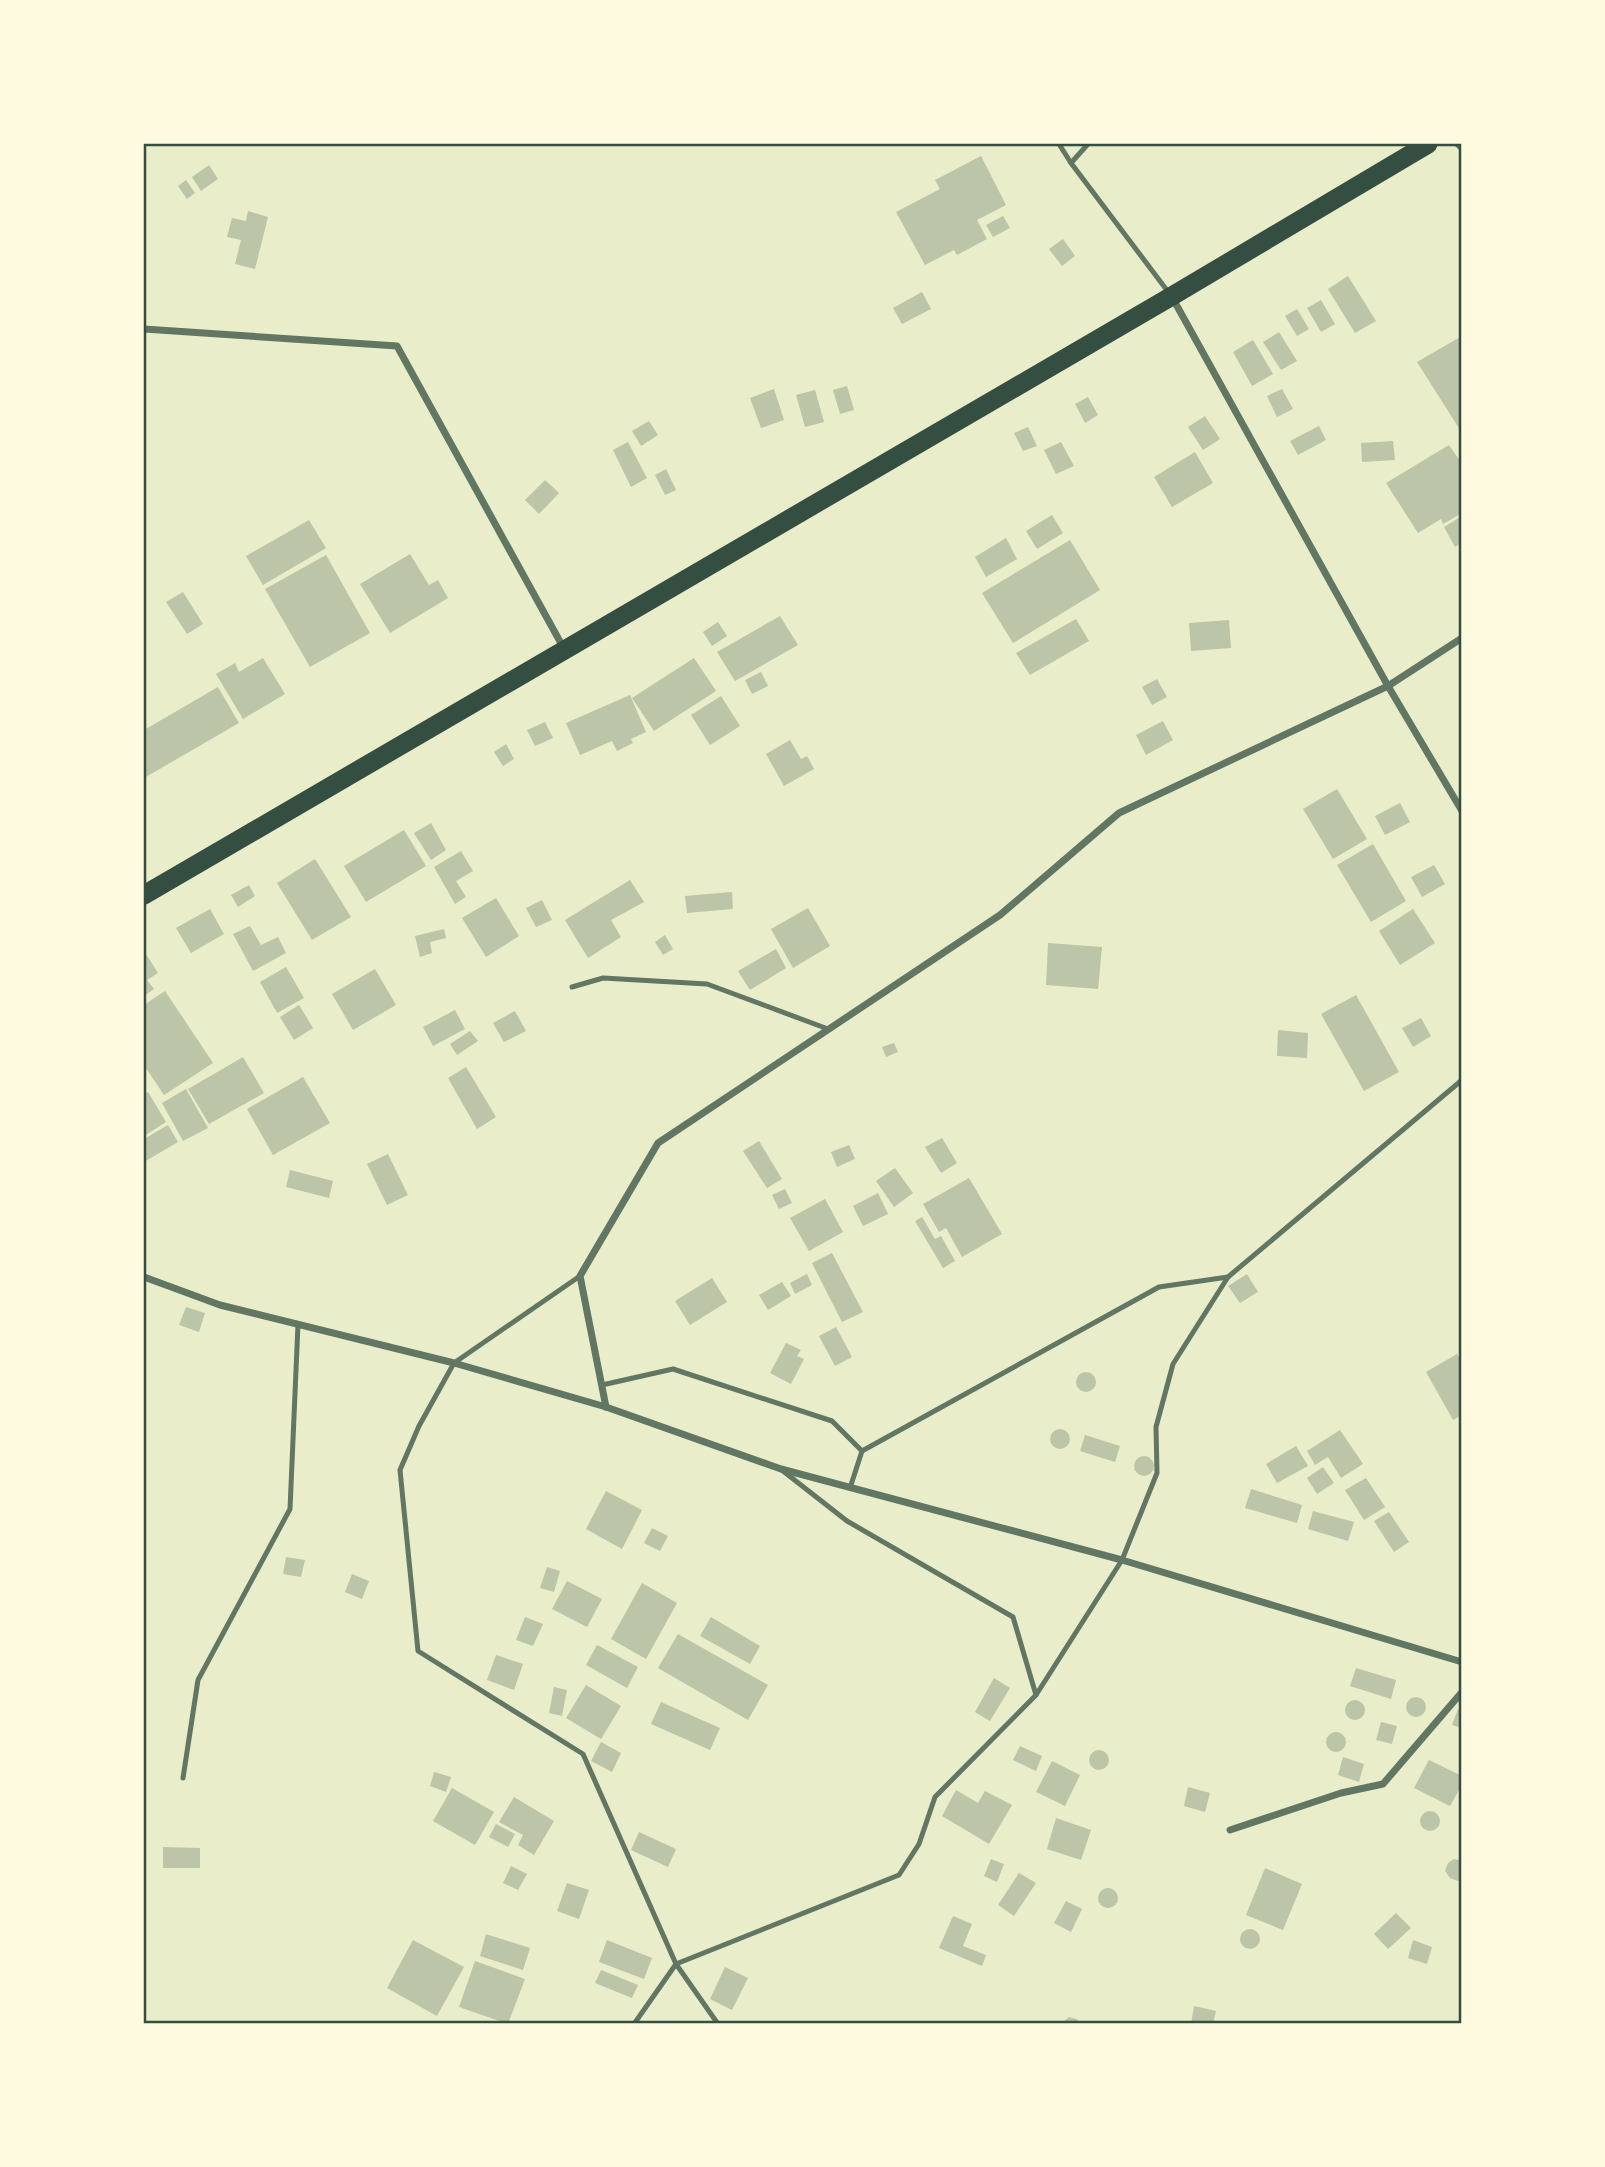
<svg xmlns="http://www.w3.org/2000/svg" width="1605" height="2167" viewBox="0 0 1605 2167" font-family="'Asap Condensed',sans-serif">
  <rect width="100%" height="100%" fill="#e9edc9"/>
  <g fill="#bcc5a7">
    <polygon points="981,156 1006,205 977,220 987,239 957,255 954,250 925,265 896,212 940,189 935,180"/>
    <polygon points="209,165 218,179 201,191 192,177"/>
    <polygon points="186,180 195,193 187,199 178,186"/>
    <polygon points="248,211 268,217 255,269 235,264 241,240 227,237 232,218 246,221"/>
    <polygon points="1003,216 1010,228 993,237 986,225"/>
    <polygon points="1063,239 1075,256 1062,266 1049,249"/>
    <polygon points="1348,276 1376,321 1355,333 1328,289"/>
    <polygon points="922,292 931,309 902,324 893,308"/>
    <polygon points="1321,300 1335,324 1321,332 1307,308"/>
    <polygon points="1297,309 1309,329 1297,336 1285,316"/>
    <polygon points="1279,332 1297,361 1281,370 1263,342"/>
    <polygon points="1462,336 1462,433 1417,362"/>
    <polygon points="1253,340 1273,374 1252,386 1233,352"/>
    <polygon points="847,386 854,410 840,414 833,390"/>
    <polygon points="774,389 784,420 761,428 750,398"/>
    <polygon points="1282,389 1293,409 1277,417 1267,396"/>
    <polygon points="815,390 824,422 805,427 796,395"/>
    <polygon points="1088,397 1098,415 1085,423 1075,404"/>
    <polygon points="1205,416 1220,439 1203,450 1188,427"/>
    <polygon points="649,421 658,435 641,446 632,431"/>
    <polygon points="1319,426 1326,440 1298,455 1290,441"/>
    <polygon points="1028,427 1037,446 1023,451 1014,433"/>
    <polygon points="1393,441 1395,460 1362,462 1361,443"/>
    <polygon points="628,442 647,478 631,487 613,450"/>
    <polygon points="1061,442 1074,466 1056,474 1044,450"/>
    <polygon points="1449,445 1462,464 1462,513 1443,524 1441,519 1418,533 1386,483"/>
    <polygon points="1195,452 1213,483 1172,507 1154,477"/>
    <polygon points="666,469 676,490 665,495 655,475"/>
    <polygon points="545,480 559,493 539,514 525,500"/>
    <polygon points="1052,515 1063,533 1037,549 1026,531"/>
    <polygon points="1462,516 1462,543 1455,547 1444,527"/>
    <polygon points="309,520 326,548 263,585 246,556"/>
    <polygon points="1006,538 1017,559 986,577 975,557"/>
    <polygon points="1070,540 1100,590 1013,643 982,593"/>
    <polygon points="410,554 429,585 438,580 448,598 390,633 360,584"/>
    <polygon points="326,555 370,633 310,667 265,589"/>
    <polygon points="183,592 203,624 187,634 166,602"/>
    <polygon points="780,616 798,645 735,681 717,652"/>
    <polygon points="1076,619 1089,641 1030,675 1016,653"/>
    <polygon points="1229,620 1231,648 1191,651 1189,623"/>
    <polygon points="718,622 727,636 712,646 703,632"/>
    <polygon points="263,658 285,694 243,719 216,674 235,663 239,672"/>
    <polygon points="694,658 716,691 654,731 632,698"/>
    <polygon points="761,672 768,686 752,694 745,680"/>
    <polygon points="1157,679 1167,697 1152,705 1142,687"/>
    <polygon points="218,687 239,723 144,778 144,730"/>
    <polygon points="630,695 646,732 631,739 633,743 617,751 612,741 580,755 566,723"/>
    <polygon points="721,696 740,726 710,745 691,715"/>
    <polygon points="1163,721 1173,740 1146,755 1136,735"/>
    <polygon points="545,722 553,738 535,746 527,730"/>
    <polygon points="790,740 801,759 807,756 814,769 784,786 766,754"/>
    <polygon points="506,744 514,759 503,766 494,752"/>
    <polygon points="1337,789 1367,839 1333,859 1303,809"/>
    <polygon points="1400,803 1410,822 1385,835 1375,816"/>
    <polygon points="431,823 446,850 431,860 414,833"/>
    <polygon points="404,830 426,866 366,902 344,866"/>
    <polygon points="1373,844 1406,901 1371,922 1337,865"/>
    <polygon points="461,851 473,871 456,881 466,897 455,904 434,867"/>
    <polygon points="315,859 351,917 312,940 277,883"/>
    <polygon points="1434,865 1445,884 1422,897 1411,877"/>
    <polygon points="630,880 644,902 611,920 621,937 588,958 565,920"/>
    <polygon points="249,885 255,896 238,907 231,895"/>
    <polygon points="732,892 733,909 687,913 685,896"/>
    <polygon points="496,898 519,936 486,957 462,918"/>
    <polygon points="542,900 552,920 536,927 526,908"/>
    <polygon points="808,908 830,946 793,968 771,929"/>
    <polygon points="210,909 224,934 191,953 176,928"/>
    <polygon points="1413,909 1435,943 1400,965 1379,931"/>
    <polygon points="250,926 261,945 278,937 286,953 253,971 233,934"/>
    <polygon points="444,929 446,938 430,942 432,953 420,957 415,936"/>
    <polygon points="665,935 673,949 663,955 655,942"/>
    <polygon points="1048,943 1102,947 1098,989 1046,985"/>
    <polygon points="776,949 786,968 750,990 738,971"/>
    <polygon points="144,951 158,973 147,980 154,989 144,996"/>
    <polygon points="286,967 304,998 277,1013 260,982"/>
    <polygon points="375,969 396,1005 353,1030 332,994"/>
    <polygon points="165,991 213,1063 164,1095 144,1065 144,1005"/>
    <polygon points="1356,995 1399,1072 1364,1091 1321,1014"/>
    <polygon points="299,1005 313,1028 294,1040 280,1017"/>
    <polygon points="455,1010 465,1029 433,1046 423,1027"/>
    <polygon points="515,1011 526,1031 504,1042 493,1023"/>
    <polygon points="1421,1018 1431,1036 1413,1047 1402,1028"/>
    <polygon points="1278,1030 1308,1033 1307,1058 1277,1056"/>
    <polygon points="470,1031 478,1041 457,1055 450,1044"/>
    <polygon points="894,1043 898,1052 886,1057 882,1047"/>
    <polygon points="243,1057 264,1093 209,1124 188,1089"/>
    <polygon points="466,1067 496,1117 477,1129 448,1078"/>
    <polygon points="303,1077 330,1123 273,1155 247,1109"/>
    <polygon points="186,1089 208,1128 183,1141 162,1103"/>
    <polygon points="148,1092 166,1122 144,1136 144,1095"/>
    <polygon points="168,1125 178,1142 144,1162 144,1139"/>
    <polygon points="942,1138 957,1163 941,1173 925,1147"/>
    <polygon points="759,1141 782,1179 767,1188 743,1151"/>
    <polygon points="849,1145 855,1159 837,1167 831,1152"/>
    <polygon points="388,1154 408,1195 387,1205 367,1164"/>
    <polygon points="895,1168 913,1193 894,1207 876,1181"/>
    <polygon points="290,1170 333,1181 329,1198 286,1187"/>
    <polygon points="969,1178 1002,1234 962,1257 946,1228 939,1232 923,1204"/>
    <polygon points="785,1189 792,1203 779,1209 772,1195"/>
    <polygon points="878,1193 888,1214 863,1226 853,1206"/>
    <polygon points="825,1199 843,1232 809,1251 790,1218"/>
    <polygon points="922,1217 935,1239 941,1236 955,1261 943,1268 915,1221"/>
    <polygon points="832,1253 863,1312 842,1322 812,1263"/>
    <polygon points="807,1274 812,1285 795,1294 790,1283"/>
    <polygon points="1247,1274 1258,1292 1240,1303 1228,1286"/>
    <polygon points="712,1278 727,1302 690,1325 675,1301"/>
    <polygon points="782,1282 791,1296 768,1310 759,1295"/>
    <polygon points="186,1307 205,1313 199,1332 179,1325"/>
    <polygon points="836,1327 852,1357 835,1366 819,1336"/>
    <polygon points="786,1343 801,1350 797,1356 804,1359 791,1384 770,1373"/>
    <polygon points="1457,1354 1462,1362 1462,1415 1453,1420 1426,1372"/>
    <circle cx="1086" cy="1382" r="10"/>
    <circle cx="1060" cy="1439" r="10"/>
    <polygon points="1340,1430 1363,1464 1341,1478 1328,1457 1315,1465 1307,1451"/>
    <polygon points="1085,1435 1120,1446 1115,1462 1080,1451"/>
    <polygon points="1296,1446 1308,1466 1277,1483 1266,1464"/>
    <circle cx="1144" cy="1466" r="10"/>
    <polygon points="1323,1467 1334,1483 1317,1494 1307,1478"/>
    <polygon points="1366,1478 1385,1507 1364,1520 1345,1490"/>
    <polygon points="1251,1489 1302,1505 1297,1523 1245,1508"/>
    <polygon points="606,1491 642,1510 622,1549 586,1529"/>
    <polygon points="1313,1511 1354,1522 1348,1541 1308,1529"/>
    <polygon points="1389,1512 1409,1542 1394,1552 1374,1521"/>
    <polygon points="652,1528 668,1536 660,1551 644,1543"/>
    <polygon points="286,1557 305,1560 301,1577 283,1574"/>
    <polygon points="547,1567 560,1571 554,1592 540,1588"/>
    <polygon points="352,1574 369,1581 362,1599 345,1592"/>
    <polygon points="567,1581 602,1599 587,1627 552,1609"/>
    <polygon points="642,1583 677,1603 646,1659 611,1639"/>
    <polygon points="525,1617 543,1624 533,1646 516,1640"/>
    <polygon points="711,1617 760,1646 750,1664 700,1636"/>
    <polygon points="678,1634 768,1685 748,1720 658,1668"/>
    <polygon points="597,1645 638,1667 627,1688 586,1665"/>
    <polygon points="496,1655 523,1664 514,1690 487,1680"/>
    <polygon points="1356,1668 1396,1680 1391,1699 1350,1686"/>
    <polygon points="994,1678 1010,1688 990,1721 975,1712"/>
    <polygon points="586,1685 621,1706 601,1739 566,1718"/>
    <polygon points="554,1687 567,1690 562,1716 549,1713"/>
    <circle cx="1416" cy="1707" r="10"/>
    <circle cx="1355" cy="1710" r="10"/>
    <polygon points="661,1702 720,1728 710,1750 651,1724"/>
    <polygon points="1458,1709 1462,1711 1462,1728 1452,1725"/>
    <polygon points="1381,1722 1397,1726 1392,1744 1376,1740"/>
    <circle cx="1336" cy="1742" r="10"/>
    <polygon points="601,1742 621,1753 612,1772 591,1761"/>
    <polygon points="1020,1746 1042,1756 1036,1771 1013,1760"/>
    <circle cx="1099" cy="1760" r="10"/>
    <polygon points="1343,1757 1364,1764 1359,1782 1338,1775"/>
    <polygon points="1429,1760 1462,1776 1462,1785 1450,1806 1414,1788"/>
    <polygon points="1052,1761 1080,1775 1065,1806 1036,1792"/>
    <polygon points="434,1772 451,1777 446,1792 430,1786"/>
    <polygon points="1188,1787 1210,1793 1205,1812 1184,1806"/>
    <polygon points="452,1788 494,1812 475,1845 433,1821"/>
    <polygon points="956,1790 978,1803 985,1791 1012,1805 989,1844 942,1816"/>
    <polygon points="514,1797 554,1821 534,1855 518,1845 523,1835 499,1822"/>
    <circle cx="1430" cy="1821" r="10"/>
    <polygon points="1056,1818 1091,1830 1081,1860 1047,1849"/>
    <polygon points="496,1824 515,1834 508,1847 489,1837"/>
    <polygon points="639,1832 676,1849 668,1867 631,1850"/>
    <polygon points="163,1847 200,1848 200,1868 163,1868"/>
    <polygon points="991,1859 1004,1864 997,1882 984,1876"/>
    <polygon points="1454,1859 1462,1861 1462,1879 1458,1881 1450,1878 1445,1871 1448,1863"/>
    <polygon points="511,1866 527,1874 518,1890 503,1883"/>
    <polygon points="1265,1868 1302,1884 1283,1930 1246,1915"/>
    <polygon points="1019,1873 1036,1883 1014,1916 998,1905"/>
    <polygon points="567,1883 589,1890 579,1919 557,1911"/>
    <circle cx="1108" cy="1898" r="10"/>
    <polygon points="1066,1901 1082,1909 1071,1932 1054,1923"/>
    <polygon points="1396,1913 1411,1928 1388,1949 1374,1934"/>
    <polygon points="953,1916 972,1924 963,1946 986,1955 982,1966 939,1948"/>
    <circle cx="1250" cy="1939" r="10"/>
    <polygon points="486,1934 530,1948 523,1970 480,1956"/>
    <polygon points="413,1940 464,1967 437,2016 387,1988"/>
    <polygon points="607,1940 652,1958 644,1979 599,1962"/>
    <polygon points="1413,1940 1432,1947 1427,1964 1408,1958"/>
    <polygon points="475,1961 525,1979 508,2024 459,2007"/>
    <polygon points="725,1967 748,1978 732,2010 710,1999"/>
    <polygon points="601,1970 638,1985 632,1998 595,1983"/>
    <polygon points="1194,2006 1216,2011 1213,2024 1191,2024"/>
    <polygon points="1069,2017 1077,2019 1080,2024 1061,2024"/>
  </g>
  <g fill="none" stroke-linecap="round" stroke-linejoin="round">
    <g stroke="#617663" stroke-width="5">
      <polyline points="1059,144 1071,163 1169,293"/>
      <polyline points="1071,163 1088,144"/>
      <polyline points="572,987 603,978 707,984 828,1029"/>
      <polyline points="580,1276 454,1363 419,1426 400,1470 418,1651 583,1754 676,1964 718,2024"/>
      <polyline points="602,1385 673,1369 832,1421 862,1451"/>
      <polyline points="783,1471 847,1521 1013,1617 1036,1695"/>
      <polyline points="850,1488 862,1451 1159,1287 1228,1277"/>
      <polyline points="183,1778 198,1680 290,1509 298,1324"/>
      <polyline points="634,2024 676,1964 899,1875 919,1844 935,1797 1036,1695 1122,1560 1157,1473 1156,1427 1173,1364 1228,1277 1462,1080"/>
    </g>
    <g stroke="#617663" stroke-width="7">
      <polyline points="1458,144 1462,148"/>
      <polyline points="1172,297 1388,686 1462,811"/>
      <polyline points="144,329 397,346 563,647"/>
      <polyline points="144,1277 220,1305 454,1363 606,1407 781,1469 1122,1560 1462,1662"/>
      <polyline points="606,1407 580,1276 658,1143 1000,915 1119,813 1388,686 1462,638"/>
      <polyline points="1230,1830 1341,1793 1383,1784 1462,1692"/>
    </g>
    <polyline stroke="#344e41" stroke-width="19" points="144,895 1172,296 1428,144"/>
  </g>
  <rect width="1605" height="2167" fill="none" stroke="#fefae0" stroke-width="290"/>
  <rect x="145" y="145" width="1315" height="1877" fill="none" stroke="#344e41" stroke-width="2.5"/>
</svg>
